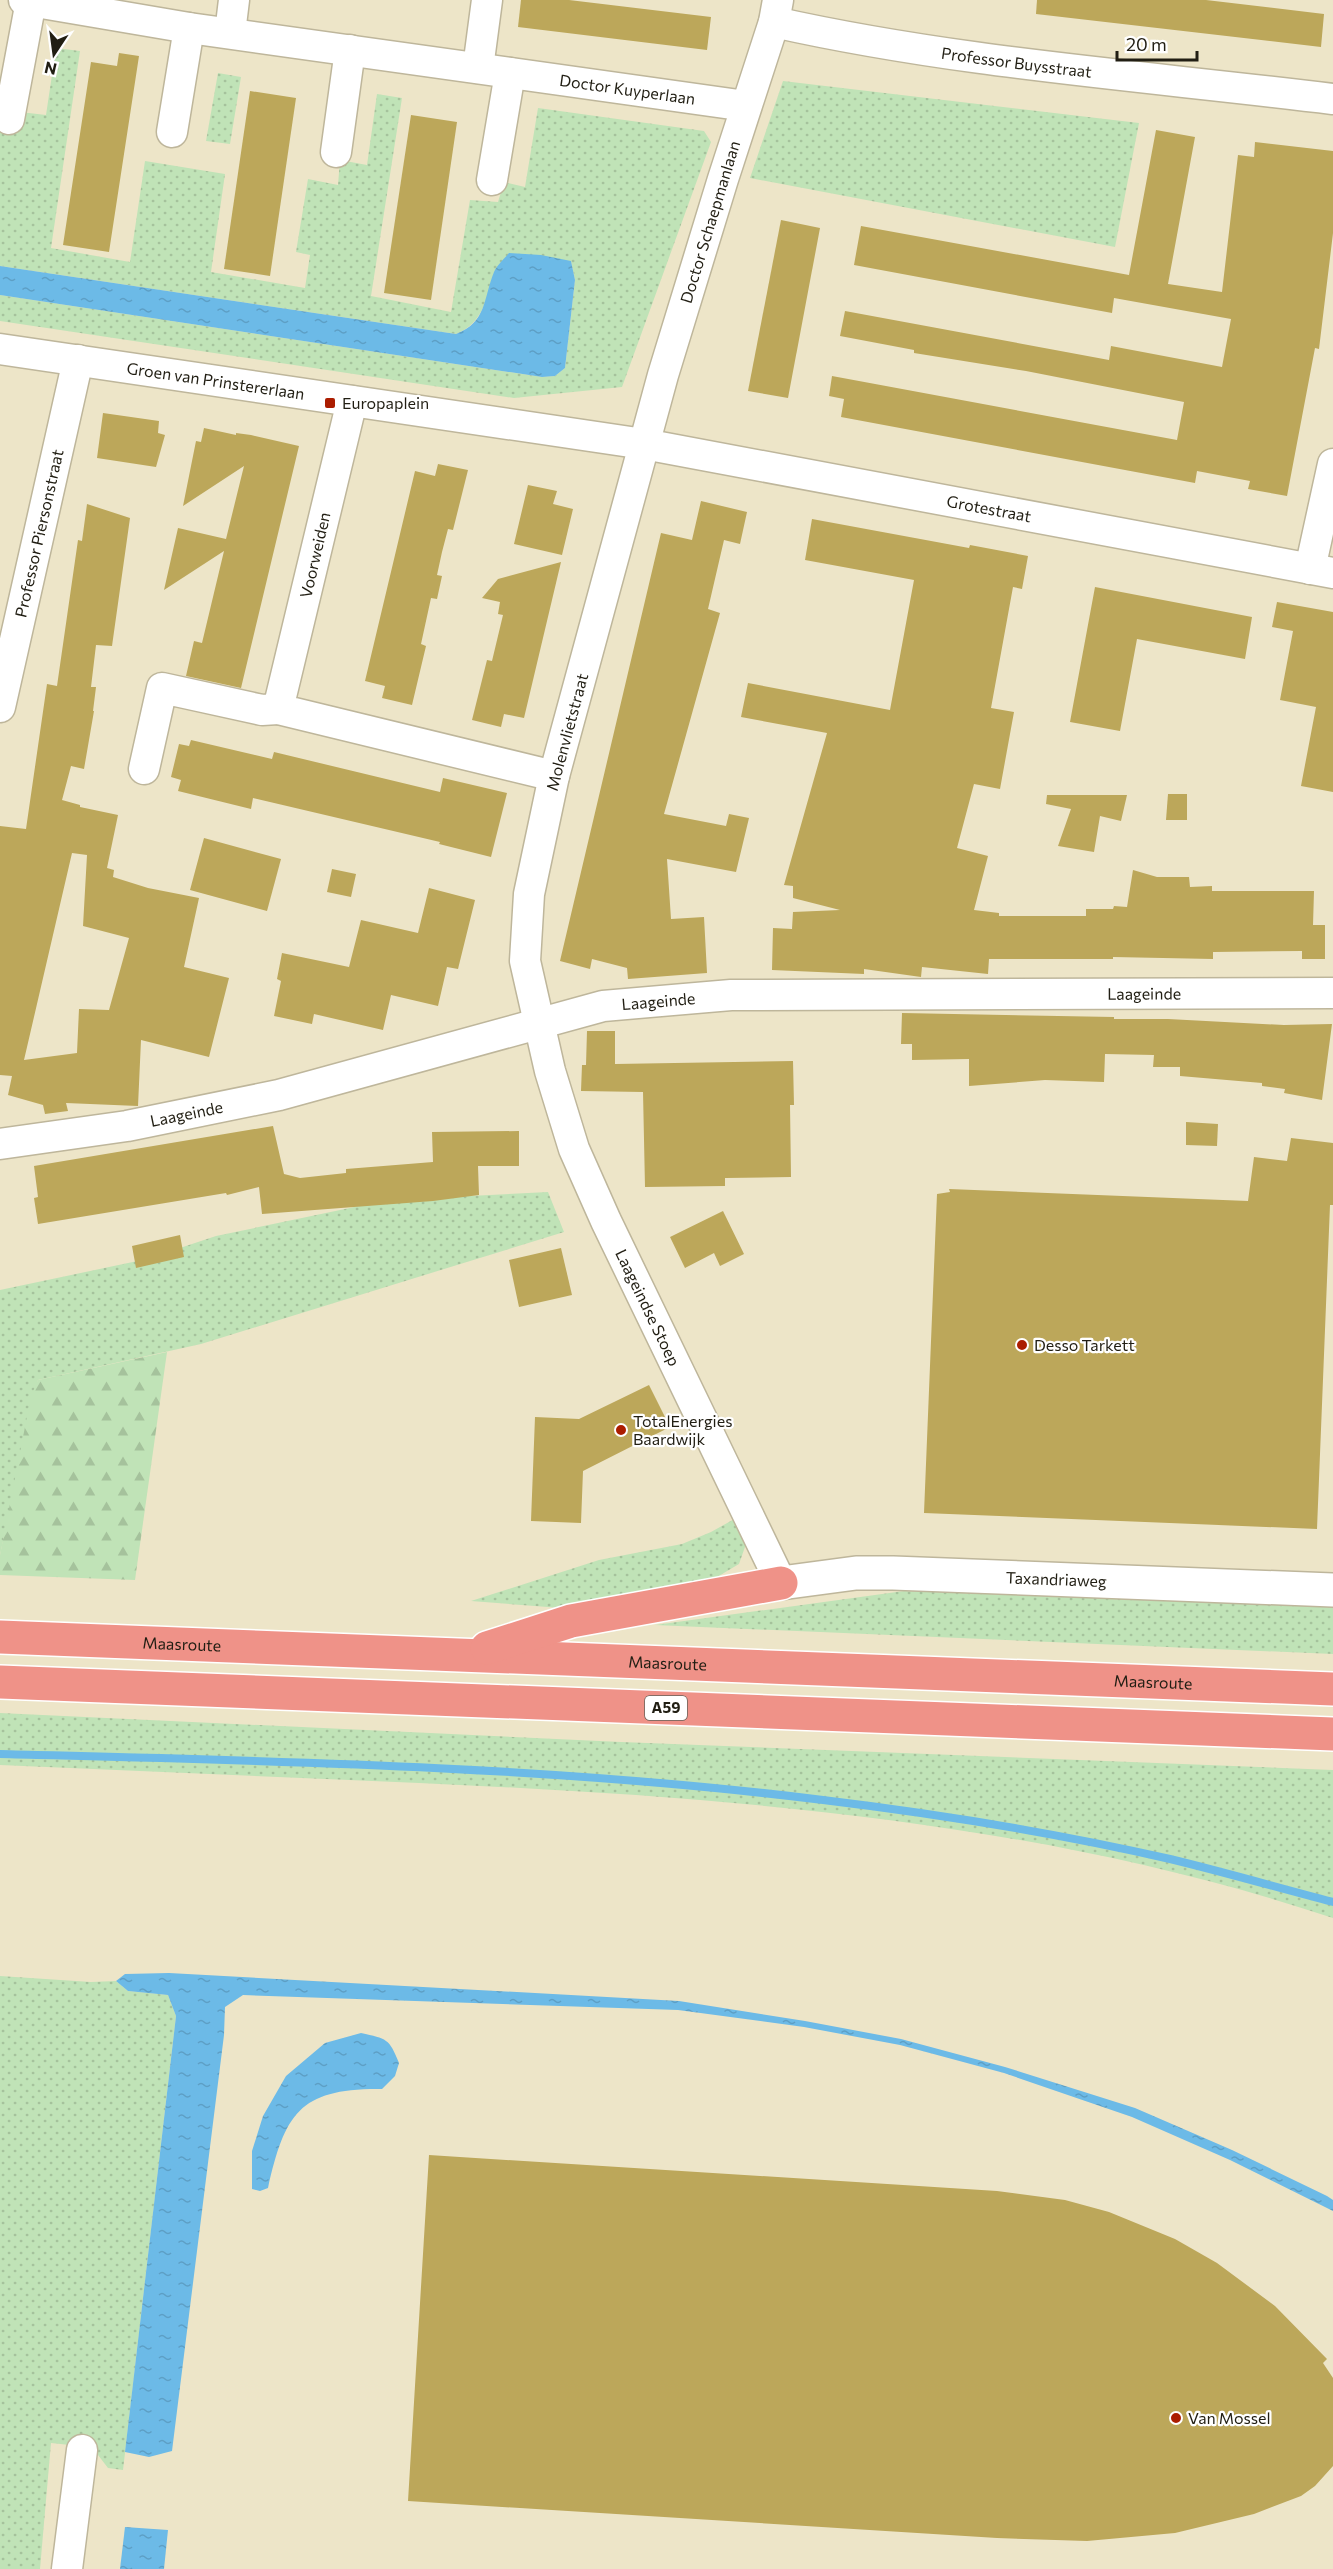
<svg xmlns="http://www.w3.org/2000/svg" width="1333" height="2569" viewBox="0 0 1333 2569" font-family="Commissioner,sans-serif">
  <defs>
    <pattern id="grass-dots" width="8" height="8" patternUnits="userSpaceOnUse" patternTransform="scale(1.5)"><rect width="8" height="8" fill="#c0e3b7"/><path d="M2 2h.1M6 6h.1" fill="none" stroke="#a5c29c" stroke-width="1.8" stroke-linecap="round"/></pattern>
    <pattern id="forest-firs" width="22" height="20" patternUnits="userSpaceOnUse" patternTransform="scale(1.5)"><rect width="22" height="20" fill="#c0e3b7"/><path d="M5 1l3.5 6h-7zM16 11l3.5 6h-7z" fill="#a5c29c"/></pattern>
    <pattern id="water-ripples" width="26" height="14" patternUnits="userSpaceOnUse" patternTransform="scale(1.5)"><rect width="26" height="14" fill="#6cbae7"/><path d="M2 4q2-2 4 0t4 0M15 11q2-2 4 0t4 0" fill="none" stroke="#5d9fc5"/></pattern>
  </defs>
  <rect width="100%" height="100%" fill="#ede5c8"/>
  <g fill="url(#grass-dots)">
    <path d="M 56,48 L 80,51 L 51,248 L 130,262 L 145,161 L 225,174 L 211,272 L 305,288 L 310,255 L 296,252 L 308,179 L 338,185 L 340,160 L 367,165 L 377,94 L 402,98 L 371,296 L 451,312 L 470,200 L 498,202 L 504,182 L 525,187 L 538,108 L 704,131 L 711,142 L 622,387 L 514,398 L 0,321 L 0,295 L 542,377 L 555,376 L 565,368 L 575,280 L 571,261 L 495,270 C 486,297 485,322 456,334 L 0,266 L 0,131 L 16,134 L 20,112 L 46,115 Z"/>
    <polygon points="218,73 241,77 230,144 206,141"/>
    <polygon points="783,81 1139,123 1115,247 750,178"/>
    <polygon points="548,1192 564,1232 201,1344 38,1380 0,1555 0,1290 147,1259 216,1236 388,1200"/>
    <polygon points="738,1517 746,1544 739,1564 712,1580 561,1608 471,1601 599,1560 682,1544 711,1532"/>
    <polygon points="904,1591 1333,1606 1333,1654 655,1625"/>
    <path d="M 0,1713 L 621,1742 L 1333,1770 L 1333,1918 C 1039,1820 727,1797 419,1783 C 279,1777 140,1771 0,1765 Z"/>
    <polygon points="0,1976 91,1982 116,1981 128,1991 168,1995 176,2016 123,2470 108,2468 98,2455 98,2448 51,2443 40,2569 0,2569"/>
  </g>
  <polygon fill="url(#forest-firs)" points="167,1352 135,1580 0,1575 0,1555 31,1396 38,1380"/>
  <g fill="url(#water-ripples)">
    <path d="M 509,253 L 541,255 L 571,261 L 575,280 L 565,368 L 555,376 L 542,377 L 0,295 L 0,266 L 456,334 C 487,322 483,299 494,272 C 497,265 504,259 509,253 Z"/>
    <polygon points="169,1973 679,2001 805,2021 901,2039 1005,2067 1135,2108 1232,2150 1327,2196 1333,2200 1333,2211 1230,2160 1132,2117 1004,2073 900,2045 804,2027 678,2010 243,1995 225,2007 224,2035 172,2451 149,2457 125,2452 176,2016 168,1995 128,1991 116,1981 125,1974"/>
    <path d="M 361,2033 C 387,2039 389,2038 399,2063 L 395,2076 L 382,2089 C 300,2088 285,2113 268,2188 L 260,2191 L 252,2189 L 252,2151 L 263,2116 L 286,2076 L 325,2043 Z"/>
    <polygon points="125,2527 168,2530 164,2569 120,2569"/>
  </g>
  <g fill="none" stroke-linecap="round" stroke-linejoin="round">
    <path stroke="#6cbae7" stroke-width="8" d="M 0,1754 C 275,1761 550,1766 823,1800 C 939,1814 1056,1833 1170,1859 C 1224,1872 1279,1888 1333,1902"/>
  </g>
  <g fill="#bca75a" fill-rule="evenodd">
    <polygon points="521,0 569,0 711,17 707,50 518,27"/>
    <polygon points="1037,0 1206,0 1324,14 1321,47 1036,14"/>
    <polygon points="119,53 139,56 109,252 63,245 91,62 117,66"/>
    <polygon points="250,91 296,98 270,276 224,269"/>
    <polygon points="411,115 457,122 431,300 384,293"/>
    <polygon points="1156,130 1195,137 1168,284 1222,292 1238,155 1254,157 1255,142 1333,151 1333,233 1319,349 1315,348 1287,496 1248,489 1250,481 1197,471 1195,483 841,417 844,399 829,396 832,376 1177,440 1184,402 1026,371 914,353 914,350 840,336 845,311 1109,360 1111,346 1222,367 1231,319 1114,298 1112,313 854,265 861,226 1129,275"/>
    <polygon points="781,220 820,228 788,398 748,391"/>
    <polygon points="103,413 159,421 158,433 165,435 156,467 97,458"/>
    <polygon points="204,428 236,435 236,433 251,435 299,446 241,688 186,676 194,641 202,643 224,551 164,590 178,528 226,539 244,466 183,506 196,441 201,442"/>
    <polygon points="438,464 468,470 453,530 448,529 442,552 437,575 442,576 437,599 431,598 421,644 426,646 412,705 382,698 385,686 365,681 415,471 435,476"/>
    <polygon points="528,485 557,491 553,504 573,509 562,555 514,544"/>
    <polygon points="701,501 747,512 740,544 724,540 708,609 720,613 664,814 726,826 729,814 749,818 736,872 667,859 671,919 704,917 707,973 628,979 627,968 592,959 590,969 560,961 661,533 692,540"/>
    <path d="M 87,504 L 130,518 L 112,646 L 96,645 L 91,687 L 96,687 L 93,711 L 94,711 L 84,769 L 71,766 L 62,800 L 80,805 L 80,807 L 118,815 L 107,868 L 114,870 L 113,877 L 148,888 L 199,898 L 184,967 L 229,978 L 209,1057 L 141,1040 L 138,1106 L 66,1103 L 68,1111 L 45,1114 L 43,1105 L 8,1095 L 12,1076 L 0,1075 L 0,826 L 26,829 L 47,684 L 57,686 L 78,540 L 82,541 ZM 72,853 L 87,855 L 83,926 L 129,938 L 109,1010 L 79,1009 L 77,1053 L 24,1060 Z"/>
    <polygon points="812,519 969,548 970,545 1028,556 1022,589 1013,587 991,708 1014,712 1000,789 974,784 957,848 988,856 974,910 999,913 999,916 1086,916 1086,909 1113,909 1114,906 1127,907 1133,870 1157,877 1189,877 1190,887 1212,886 1212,891 1314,891 1313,925 1325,925 1325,959 1302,959 1302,951 1213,952 1213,959 1113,957 1113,959 989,959 988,974 922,967 921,977 864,969 864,974 772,970 773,928 792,929 793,912 840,910 793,898 793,886 784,885 827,733 741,717 748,683 890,710 914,580 805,560"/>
    <polygon points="561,562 524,718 504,714 501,727 472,720 487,660 492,661 503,615 498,614 500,602 482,598 498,579"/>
    <polygon points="1095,587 1252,617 1245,659 1137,639 1120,731 1070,722"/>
    <polygon points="1277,602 1333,612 1333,792 1301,786 1316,707 1280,700 1293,631 1272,627"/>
    <polygon points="191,740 272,759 274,752 440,792 443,778 507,793 491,857 439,844 440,842 253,798 251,809 178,791 181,780 171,777 179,744 189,746"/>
    <polygon points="1168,794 1187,794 1187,820 1166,820"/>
    <polygon points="1047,795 1127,795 1121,821 1100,816 1094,852 1058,846 1071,809 1046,804"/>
    <polygon points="204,838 281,859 267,911 190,890"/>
    <polygon points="332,869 356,874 351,897 327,892"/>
    <polygon points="429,888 475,900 458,969 447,967 438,1006 391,995 383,1030 314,1014 312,1024 274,1016 281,981 277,979 282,953 349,967 361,920 418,933"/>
    <polygon points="902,1013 1114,1017 1114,1019 1168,1019 1284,1025 1332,1024 1322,1100 1284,1093 1285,1089 1262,1086 1262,1083 1180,1076 1180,1067 1153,1067 1154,1055 1105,1054 1104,1082 1045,1080 969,1086 969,1059 912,1060 912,1044 901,1044"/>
    <polygon points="587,1031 615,1031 615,1064 793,1061 794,1105 790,1105 791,1177 725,1178 725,1186 645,1187 643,1092 581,1091 582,1065 586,1065"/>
    <polygon points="1186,1122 1218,1124 1217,1146 1186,1145"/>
    <polygon points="273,1126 284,1174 300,1178 346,1173 346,1169 433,1162 432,1132 519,1131 519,1166 478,1166 479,1195 433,1201 262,1214 259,1187 227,1195 226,1193 38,1224 34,1198 38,1197 34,1166"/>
    <polygon points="1291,1138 1333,1143 1333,1205 1330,1205 1317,1529 924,1513 937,1194 950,1192 949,1189 1248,1201 1254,1157 1287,1161"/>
    <polygon points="723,1211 744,1254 720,1266 714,1253 685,1268 670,1237"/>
    <polygon points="180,1235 184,1257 136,1268 132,1246"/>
    <polygon points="561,1248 572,1295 519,1307 509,1260"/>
    <polygon points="649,1385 670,1427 583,1471 581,1523 531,1521 535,1417 579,1419"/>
    <polygon points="429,2155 997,2191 1065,2200 1109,2212 1175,2239 1217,2263 1275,2306 1327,2359 1323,2363 1333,2378 1333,2466 1315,2486 1301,2496 1254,2514 1175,2533 1087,2541 997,2538 408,2501"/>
  </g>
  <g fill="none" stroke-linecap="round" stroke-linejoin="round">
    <defs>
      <g id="street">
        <path id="s1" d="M 24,0 L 189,28 L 746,106"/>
        <path id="s2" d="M 778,0 L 774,22 L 723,179 L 663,375 L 554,776 L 529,894 L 525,961 L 550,1071 L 574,1149 L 606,1221 L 781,1583"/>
        <path id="s3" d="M 774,22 C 957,63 1147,76 1333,99"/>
        <polyline points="230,33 234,0"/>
        <polyline points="478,68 487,0"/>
        <polyline points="9,119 31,1"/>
        <polyline points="172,132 189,28"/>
        <polyline points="336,152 350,50"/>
        <polyline points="492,180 510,73"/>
        <path id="s4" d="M 0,349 L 644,444 L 1333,573"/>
        <polyline points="352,401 278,709 554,776"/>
        <polyline points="1310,569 1333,464"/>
        <path id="s5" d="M 0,707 L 78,360"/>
        <polyline points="144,769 162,688 262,710 278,709"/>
        <path id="s6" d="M 0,1144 L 127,1126 L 279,1095 L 603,1006 L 731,995 L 1333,993"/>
        <polyline points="67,2569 82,2450"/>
      </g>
      <g id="secondary">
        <path id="s7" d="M 781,1583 L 856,1573 L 893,1573 L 1333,1590"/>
      </g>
      <g id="highway">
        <path id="s8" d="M 0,1637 L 1333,1689"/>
        <polyline points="487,1648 571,1621 781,1583"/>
        <polyline points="0,1682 1333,1734"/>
      </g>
    </defs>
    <use href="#street" stroke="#beb69b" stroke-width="33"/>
    <use href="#secondary" stroke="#beb69b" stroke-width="36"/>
    <use href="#highway" stroke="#fff" stroke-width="36"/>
    <use href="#street" stroke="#fff" stroke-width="30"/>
    <use href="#secondary" stroke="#fff" stroke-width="33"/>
    <use href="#highway" stroke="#ef9288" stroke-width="33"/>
  </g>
  <g fill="#ab1d00" stroke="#fff" stroke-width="2">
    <rect x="324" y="397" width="12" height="12" rx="3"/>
    <circle cx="1022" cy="1345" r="6"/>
    <circle cx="621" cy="1430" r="6"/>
    <circle cx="1176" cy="2418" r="6"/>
  </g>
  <g text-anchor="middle" stroke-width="4.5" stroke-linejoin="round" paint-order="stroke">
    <rect fill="#fff" stroke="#64625a" stroke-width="1.5" x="645" y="1696" width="42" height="24" rx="4.5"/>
    <g font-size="15" font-weight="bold" fill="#211e13">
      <text x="666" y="1713">A59</text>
    </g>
    <g font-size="16" fill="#211e13" stroke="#fff">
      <text dy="6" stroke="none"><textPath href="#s3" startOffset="246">Professor Buysstraat</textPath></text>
      <text dy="6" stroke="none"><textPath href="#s1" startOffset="610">Doctor Kuyperlaan</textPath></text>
      <text transform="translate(710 222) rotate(-73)" y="6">Doctor Schaepmanlaan</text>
      <text dy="6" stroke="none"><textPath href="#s4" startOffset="218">Groen van Prinstererlaan</textPath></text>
      <text dy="6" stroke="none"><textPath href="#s4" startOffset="1002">Grotestraat</textPath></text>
      <text dy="6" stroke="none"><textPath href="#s5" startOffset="178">Professor Piersonstraat</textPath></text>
      <text transform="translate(315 555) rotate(-77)" y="6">Voorweiden</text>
      <text transform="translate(567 732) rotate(-75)" y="6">Molenvlietstraat</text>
      <text dy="6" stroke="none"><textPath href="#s6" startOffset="1161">Laageinde</textPath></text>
      <text dy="6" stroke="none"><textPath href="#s6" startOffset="675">Laageinde</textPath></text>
      <text dy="6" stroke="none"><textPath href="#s6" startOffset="189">Laageinde</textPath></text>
      <text dy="6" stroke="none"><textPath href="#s2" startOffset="1365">Laageindse Stoep</textPath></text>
      <text dy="6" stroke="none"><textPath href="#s7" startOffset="276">Taxandriaweg</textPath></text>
      <text dy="6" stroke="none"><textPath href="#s8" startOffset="182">Maasroute</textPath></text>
      <text dy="6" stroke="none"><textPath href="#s8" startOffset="668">Maasroute</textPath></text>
      <text dy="6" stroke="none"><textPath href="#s8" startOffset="1154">Maasroute</textPath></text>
    </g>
    <g font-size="16" fill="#211e13" stroke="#fff" text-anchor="start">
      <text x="342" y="409">Europaplein</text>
      <text x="1034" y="1351">Desso Tarkett</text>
      <text x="633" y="1427">TotalEnergies<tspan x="633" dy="18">Baardwijk</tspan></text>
      <text x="1188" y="2424">Van Mossel</text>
    </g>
  </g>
  <g transform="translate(54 54) rotate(193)" stroke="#ffffff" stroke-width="4.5" paint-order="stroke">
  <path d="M0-4.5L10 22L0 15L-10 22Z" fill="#211e13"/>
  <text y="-9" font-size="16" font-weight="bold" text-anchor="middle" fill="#211e13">N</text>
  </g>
  <path d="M1117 51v9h80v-9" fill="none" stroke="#211e13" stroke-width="3"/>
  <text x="1126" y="51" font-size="18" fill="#211e13" stroke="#ffffff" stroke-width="4.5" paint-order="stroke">20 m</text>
</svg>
